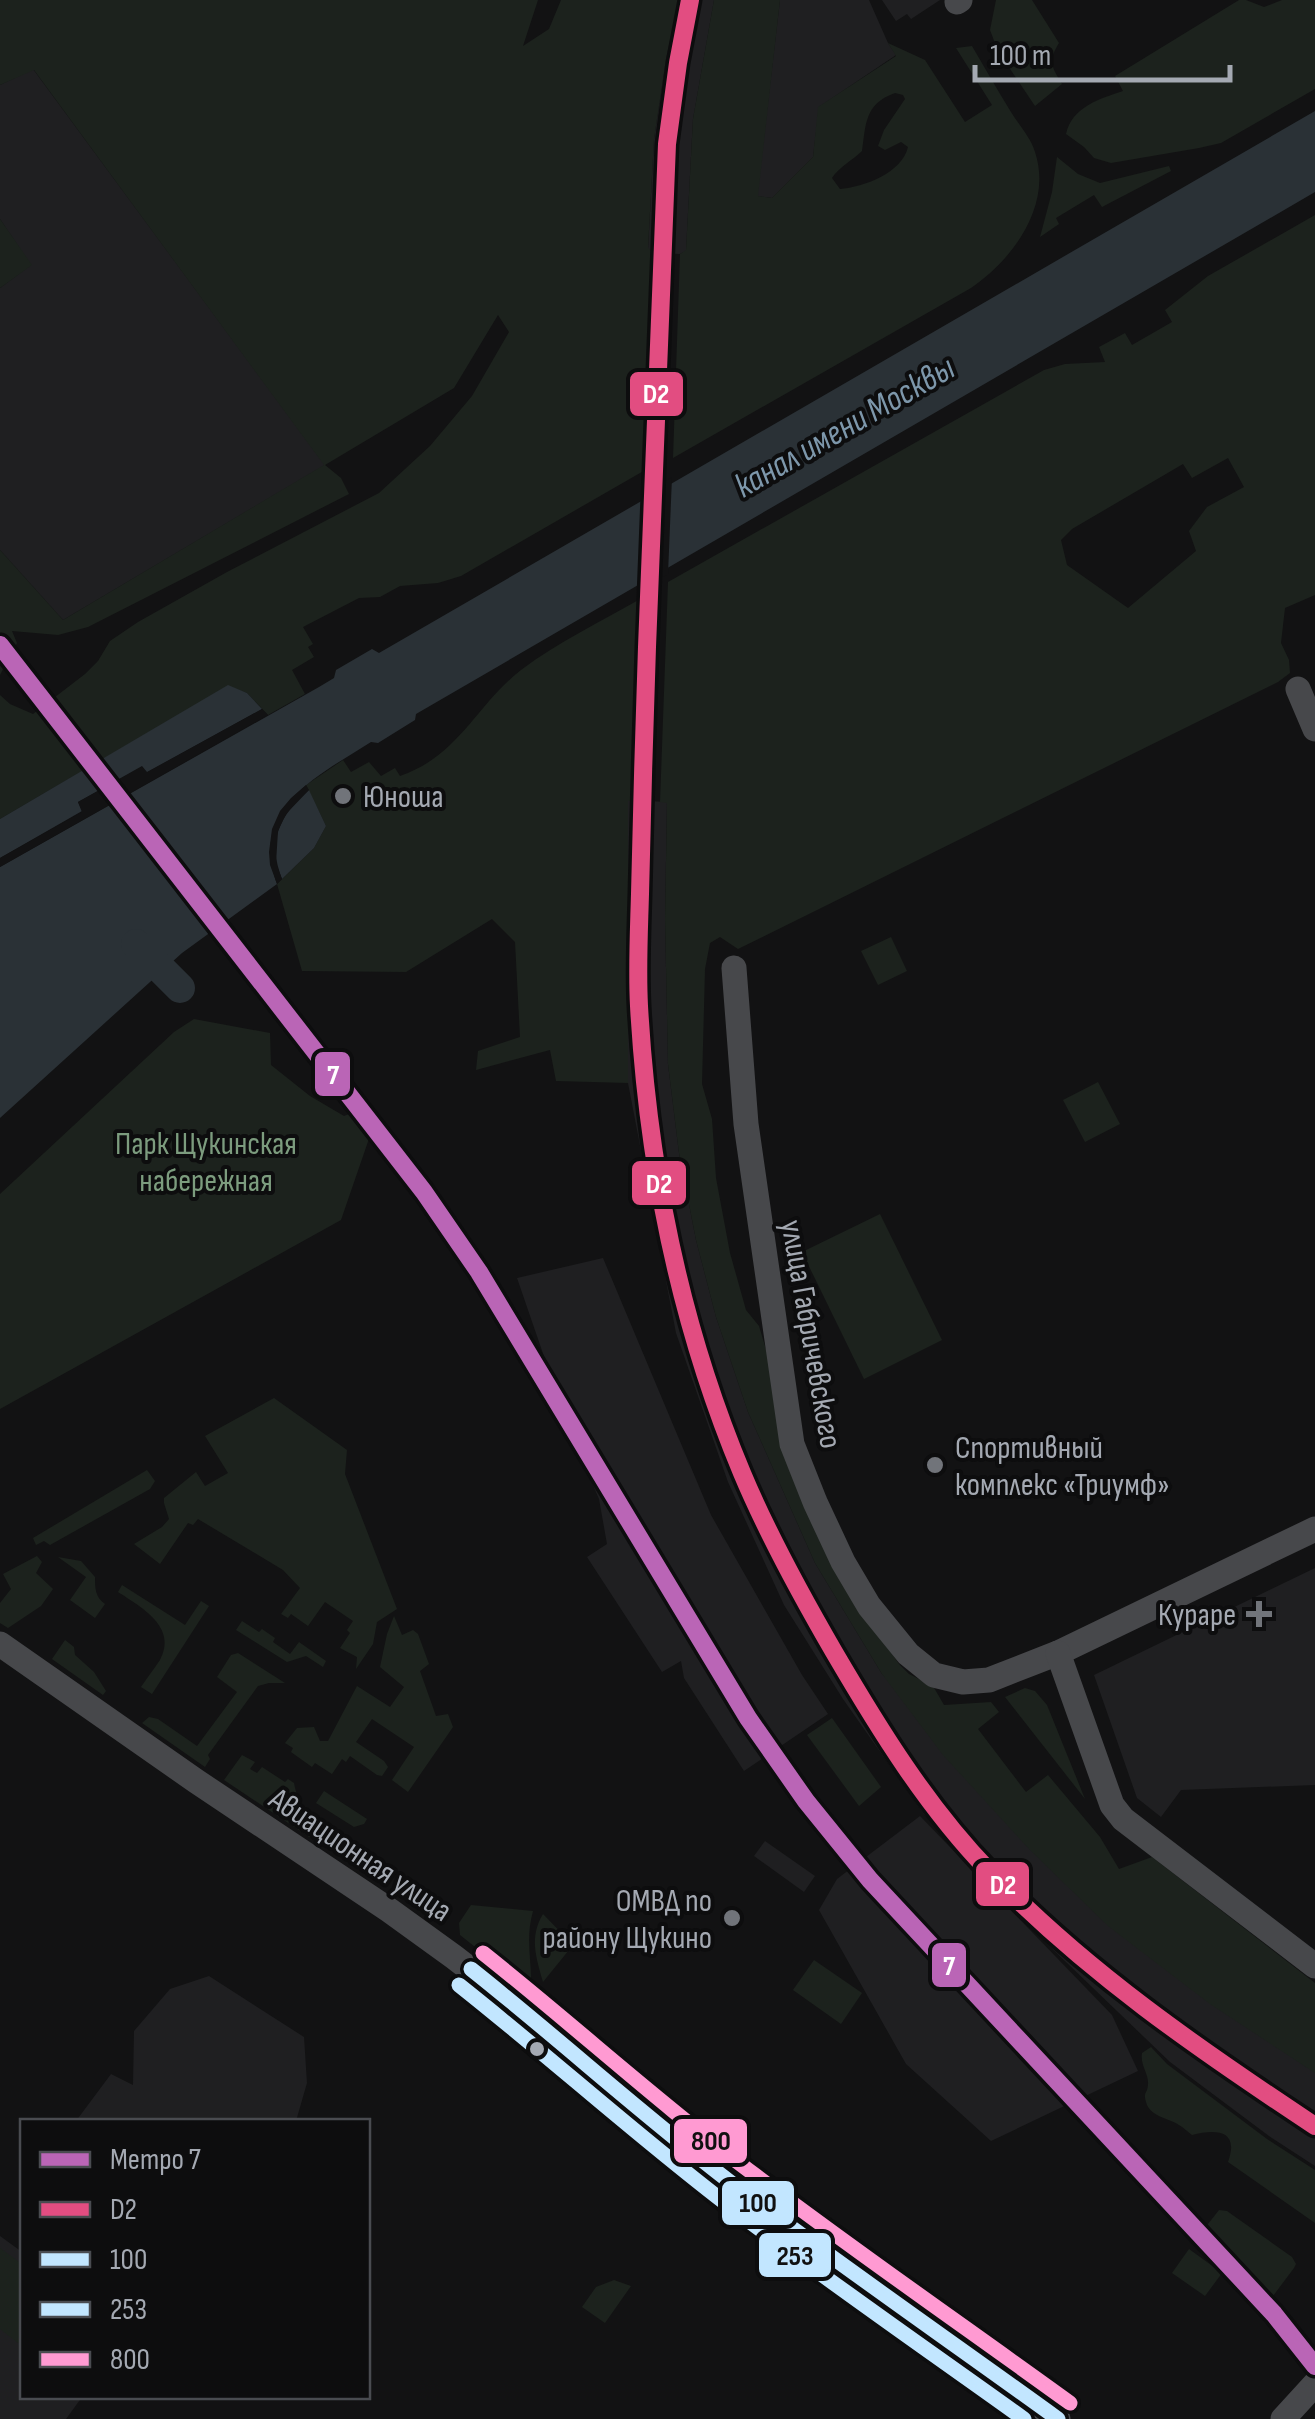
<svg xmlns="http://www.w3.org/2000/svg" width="1315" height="2419" viewBox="0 0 1315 2419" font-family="'Sofia Sans Condensed',sans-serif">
  <rect width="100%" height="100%" fill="#121213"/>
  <g fill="#1f1f21">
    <polygon points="679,0 714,0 693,119 686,251 680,254 654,253 648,249 654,139 666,59"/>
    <polygon points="780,0 869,0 888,43 896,55 819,107 813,157 772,198 757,196"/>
    <polygon points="882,0 940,0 911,19 907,14 896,21"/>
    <polygon points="33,69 325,465 63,620 0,550 0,288 31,265 0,219 0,85"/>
    <polygon points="628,800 667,802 665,919 668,1064 679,1153 696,1240 716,1317 748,1412 815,1563 882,1674 994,1788 1315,2037 1315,2166 1269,2136 1170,2062 1040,1937 923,1813 843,1699 784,1605 728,1482 676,1333 628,1083"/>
    <polygon points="603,1258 711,1515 802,1675 828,1714 744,1771 684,1678 681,1661 662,1672 587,1557 607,1544 599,1499 569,1429 517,1278"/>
    <polygon points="1315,1568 1315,1785 1181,1790 1161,1817 1137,1798 1094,1675"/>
    <polygon points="920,1816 1112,2015 1138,2071 991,2141 906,2064 819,1910 837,1879"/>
    <polygon points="765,1841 815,1876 804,1892 754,1856"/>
    <polygon points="209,1976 304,2037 307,2083 296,2121 76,2121 111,2074 133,2085 134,2031 170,1989"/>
    <polygon points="0,2236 22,2252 22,2396 82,2397 66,2419 0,2419"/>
  </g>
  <g fill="#1c221d" fill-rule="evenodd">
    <polygon points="0,0 538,0 523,46 549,29 561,0 679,0 666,59 654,139 648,248 654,253 647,469 461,576 438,583 400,586 380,597 359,598 303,627 313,644 308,647 314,657 292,670 305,694 268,715 247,693 228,686 0,819 0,695 10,704 33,714 85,674 98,661 110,641 138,622 227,572 379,493 430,446 472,396 509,332 498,315 454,388 325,465 341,478 349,494 88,627 58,635 12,631 17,643 0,675 0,550 63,620 324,465 34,70 0,85"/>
    <path d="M 714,0 L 780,0 L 758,196 L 772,198 L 813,157 L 818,107 L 896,56 L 888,43 L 925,60 L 965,122 L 992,105 L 956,48 L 972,46 C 985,68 998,91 1011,112 C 1019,125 1031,138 1035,152 C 1053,206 1012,260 971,288 L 673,458 L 680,254 L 686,250 L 693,119 ZM 895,93 L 903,95 L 905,99 L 884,130 L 878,146 L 885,150 L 901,142 L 908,147 C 902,173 864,187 840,189 L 832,178 C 839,167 853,160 862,151 C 866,125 864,104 895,93 Z"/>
    <path d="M 996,0 L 1032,0 L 1059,43 C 1048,61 1051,66 1062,84 L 1035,106 L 998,51 L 990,30 Z"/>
    <path d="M 1239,0 L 1246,0 L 1264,7 L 1282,0 L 1315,0 L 1315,89 L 1221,143 L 1199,148 L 1111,163 L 1094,158 L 1084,147 L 1066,134 C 1072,107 1099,99 1123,91 L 1115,76 Z"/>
    <polygon points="1057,157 1078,174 1100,183 1169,166 1171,171 1102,207 1094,195 1056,218 1059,224 1040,237 1052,192"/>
    <path d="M 1315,215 L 1315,595 L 1285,608 L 1281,643 L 1289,660 L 1290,673 L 1278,682 L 738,949 L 720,937 L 710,943 L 705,969 L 702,1084 L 712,1119 L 716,1178 L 730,1253 L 746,1310 L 759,1326 L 776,1383 L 874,1627 L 899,1664 L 909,1674 L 933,1686 L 944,1705 L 991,1702 L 999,1712 L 978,1729 L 1026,1792 L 1048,1775 L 1100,1837 L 1119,1869 L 1152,1857 L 1315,1983 L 1315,2073 L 1210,2004 L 1108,1926 L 1030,1850 L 943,1755 L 882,1674 L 815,1563 L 748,1412 L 716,1317 L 696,1240 L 679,1153 L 668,1064 L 665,919 L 667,803 L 660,802 L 668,582 L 1044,370 L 1065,364 L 1105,362 L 1099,347 L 1125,333 L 1132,345 L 1172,322 L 1165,310 L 1208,276 ZM 1228,458 L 1244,487 L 1207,507 L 1189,531 L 1196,551 L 1128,608 L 1067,565 L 1061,540 L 1072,529 L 1183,464 L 1192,478 Z"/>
    <polygon points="0,219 32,265 0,288"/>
    <path d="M 642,598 L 634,801 L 628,801 L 628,1083 L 556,1081 L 550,1050 L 476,1070 L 478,1051 L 520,1037 L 515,942 L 492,919 L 406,972 L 302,971 L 277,884 L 314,848 L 326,826 L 306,785 L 343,760 L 351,772 L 369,762 L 381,776 L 395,768 L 400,776 C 460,755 475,706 521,670 C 558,642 602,621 642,598 Z"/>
    <polygon points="891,937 907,971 878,985 861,951"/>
    <polygon points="194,1019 270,1033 271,1065 310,1096 344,1116 356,1111 372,1130 341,1220 0,1409 0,1194 174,1032"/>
    <polygon points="1098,1082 1120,1124 1085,1142 1063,1100"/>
    <polygon points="880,1214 942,1340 864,1379 802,1252"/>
    <polygon points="274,1398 347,1450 345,1474 397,1609 377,1622 373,1644 356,1669 357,1657 340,1648 350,1633 347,1630 353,1621 325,1602 308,1626 291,1614 288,1618 281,1614 300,1588 283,1570 198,1519 193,1525 188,1523 160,1564 134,1544 162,1527 169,1519 164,1503 164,1498 196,1472 205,1486 228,1473 205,1436"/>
    <polygon points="147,1470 155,1481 150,1489 50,1545 44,1541 36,1545 33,1538"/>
    <polygon points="37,1556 42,1562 36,1573 53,1589 41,1606 8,1628 0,1623 0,1603 11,1589 3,1574"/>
    <path d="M 58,1557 L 81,1561 L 95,1577 C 95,1588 95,1597 105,1604 L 95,1618 L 70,1600 L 86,1577 Z"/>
    <path d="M 122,1585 L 185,1625 L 201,1601 L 209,1606 L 152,1694 L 141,1687 C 147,1678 154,1669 160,1660 C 178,1627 141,1607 118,1592 Z"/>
    <polygon points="394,1616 402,1635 413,1630 418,1634 429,1664 420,1671 436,1716 448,1714 453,1727 408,1792 392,1780 414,1747 372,1719 356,1742 384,1761 388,1767 382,1776 377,1775 350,1756 346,1762 342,1759 332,1774 315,1763 312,1767 291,1752 293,1748 285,1743 297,1728 314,1727 320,1741 328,1741 357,1686 390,1707 404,1687 380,1667 387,1634"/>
    <polygon points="242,1621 259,1632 262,1629 275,1638 273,1642 290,1654 299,1642 326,1661 323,1667 306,1656 287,1662 236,1630"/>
    <polygon points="65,1640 74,1647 75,1655 94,1672 106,1691 103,1695 52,1659"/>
    <polygon points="238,1653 285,1683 269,1683 258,1686 208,1755 210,1759 205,1767 142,1723 149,1717 158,1719 197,1746 237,1692 217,1677 231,1655"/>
    <polygon points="1025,1688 1035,1691 1047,1705 1085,1799 1005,1697"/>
    <polygon points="832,1718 881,1787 859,1806 807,1735"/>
    <path d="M 242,1755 L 255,1762 L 250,1769 L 257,1773 L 262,1767 L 285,1782 L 288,1779 L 294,1783 C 299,1809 308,1813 328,1829 L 309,1837 L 224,1780 Z"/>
    <polygon points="324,1791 367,1819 364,1824 354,1827 316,1803"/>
    <path d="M 471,1905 L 533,1911 C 525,1940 532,1959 531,1987 L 528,1989 L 460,1935 L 459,1923 Z"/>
    <path d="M 543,1914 L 573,1945 L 543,1982 C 536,1957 529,1937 543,1914 Z"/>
    <polygon points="814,1960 862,1993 841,2024 793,1990"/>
    <path d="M 1151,2047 L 1167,2064 L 1267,2139 L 1315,2170 L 1315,2223 L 1228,2162 C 1240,2129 1215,2129 1192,2135 C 1188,2132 1183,2127 1179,2125 C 1167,2117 1150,2117 1146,2102 C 1143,2091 1147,2095 1148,2085 C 1149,2073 1140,2066 1142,2053 Z"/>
    <polygon points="1219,2210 1227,2211 1234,2216 1292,2257 1296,2264 1294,2268 1273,2296 1265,2295 1258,2290 1200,2249 1196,2242 1197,2238"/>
    <polygon points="0,2248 22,2264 22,2346 0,2329"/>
    <polygon points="1189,2249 1222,2273 1205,2296 1172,2273"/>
    <polygon points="614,2280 631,2286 605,2323 582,2307 596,2287"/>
  </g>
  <g fill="#2a3136">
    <path d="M 1315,111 L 1315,192 L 416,714 L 415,720 L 378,743 L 371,742 C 316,777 249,808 277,884 L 182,953 L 0,1118 L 0,867 L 319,687 L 334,678 L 336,670 L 372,649 L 379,653 Z"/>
    <polygon points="228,685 247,693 262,709 146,773 142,767 78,802 82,811 0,858 0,819"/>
    <path d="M 309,790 L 326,826 L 314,848 L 282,879 C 267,841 279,816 309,790 Z"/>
  </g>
  <g fill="#121213">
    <polygon points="672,477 668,574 642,589 646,492"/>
    <polygon points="262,709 268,715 0,867 0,858 82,812 78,802 142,766 147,772"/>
    <polygon points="306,785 309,790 286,814 278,831 276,863 282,879 277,884 270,865 269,852 272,829 280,811 291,798"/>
  </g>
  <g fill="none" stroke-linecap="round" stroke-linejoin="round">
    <polyline stroke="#2a3136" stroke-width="30" points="136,944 180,988"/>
    <g stroke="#47484b" stroke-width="25">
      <polyline points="957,2 960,0"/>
      <polyline points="1298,689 1315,729"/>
      <polyline points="734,968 746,1124 792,1444 815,1502 843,1562 869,1606 908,1654 934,1675 963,1682 989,1680 1058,1653 1315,1529"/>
      <polyline points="0,1644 196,1781 389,1910 454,1957 534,2019 662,2128 742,2191 1058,2419"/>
      <polyline points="1058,1653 1112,1805 1123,1819 1315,1966"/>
      <polyline points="1283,2419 1315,2384"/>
    </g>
    <defs>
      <path id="bus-1" d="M 471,1969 C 563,2042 649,2121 742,2191 C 846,2269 953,2343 1058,2419"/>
      <path id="bus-2" d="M 459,1985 C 550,2057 636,2135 729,2206 C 825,2279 925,2348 1024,2419"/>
      <path id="bus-3" d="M 483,1953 C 575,2026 661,2105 755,2175 C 858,2253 965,2327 1070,2403"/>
    </defs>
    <use href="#bus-1" stroke="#0d0d0e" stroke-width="22"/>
    <use href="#bus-2" stroke="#0d0d0e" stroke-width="22"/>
    <use href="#bus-3" stroke="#0d0d0e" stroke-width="22"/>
    <use href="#bus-1" stroke="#c2e6ff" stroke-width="15"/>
    <use href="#bus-2" stroke="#c2e6ff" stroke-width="15"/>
    <use href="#bus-3" stroke="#ff9ad2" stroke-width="15"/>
    <defs>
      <path id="rail-1" d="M 690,0 L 678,63 L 667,144 C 659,312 653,480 647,647 C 644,729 642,812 640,894 C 639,931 637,968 639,1006 C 648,1166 680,1325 742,1473 C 768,1535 801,1595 834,1652 C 879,1729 927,1807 989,1871 C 1085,1971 1200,2050 1315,2126"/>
    </defs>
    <use href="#rail-1" stroke="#0d0d0e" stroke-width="25"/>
    <use href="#rail-1" stroke="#e24d81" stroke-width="18"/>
    <defs>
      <polyline id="metro-1" points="0,645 424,1192 479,1272 748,1718 806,1801 870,1880 1274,2314 1315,2366"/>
    </defs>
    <use href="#metro-1" stroke="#0d0d0e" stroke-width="25"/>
    <use href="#metro-1" stroke="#ba65b6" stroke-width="18"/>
  </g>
  <g fill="#71747a" stroke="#0d0d0e" stroke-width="4">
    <circle cx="343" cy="796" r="10"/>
    <circle cx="935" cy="1465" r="10"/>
    <path d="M1254 1599h10v10h10v10h-10v10h-10v-10h-10v-10h10z"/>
    <circle cx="732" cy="1918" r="10"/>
  </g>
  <circle fill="#a4a9b2" stroke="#0d0d0e" stroke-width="4" cx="537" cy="2049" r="9"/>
  <g text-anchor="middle" stroke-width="8" stroke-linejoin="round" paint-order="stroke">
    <g font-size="32" fill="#a4a9b2" stroke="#0d0d0e" text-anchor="start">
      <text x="363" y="807">Юноша</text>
      <text x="955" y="1458">Спортивный<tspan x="955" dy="37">комплекс «Триумф»</tspan></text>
      <text x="1236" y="1625" text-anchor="end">Кураре</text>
      <text x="712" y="1911" text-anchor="end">ОМВД по<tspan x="712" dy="37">району Щукино</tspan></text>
    </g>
    <g font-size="32" fill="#7c9c7e" stroke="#0d0d0e">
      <text x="206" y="1154">Парк Щукинская<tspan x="206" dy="37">набережная</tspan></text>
    </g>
    <g font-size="32" fill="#a4a9b2" stroke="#0d0d0e">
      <text transform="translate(812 1334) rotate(80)" y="11">улица Габричевского</text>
      <text transform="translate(361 1854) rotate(34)" y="11">Авиационная улица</text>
    </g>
    <g font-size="35" font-style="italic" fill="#7d97ab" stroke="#0d0d0e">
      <text transform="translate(844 426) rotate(-30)" y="12">канал имени Москвы</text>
    </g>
  </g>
  <g stroke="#0d0d0e" stroke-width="4">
    <rect x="628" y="370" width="57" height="48" rx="10" fill="#e24d81"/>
    <rect x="313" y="1050" width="39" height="48" rx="10" fill="#ba65b6"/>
    <rect x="630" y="1159" width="58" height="48" rx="10" fill="#e24d81"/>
    <rect x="974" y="1860" width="57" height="48" rx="10" fill="#e24d81"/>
    <rect x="930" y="1941" width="38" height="48" rx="10" fill="#ba65b6"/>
    <rect x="672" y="2117" width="77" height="48" rx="10" fill="#ff9ad2"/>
    <rect x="720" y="2179" width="76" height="48" rx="10" fill="#c2e6ff"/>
    <rect x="757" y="2231" width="76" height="48" rx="10" fill="#c2e6ff"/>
  </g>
  <g font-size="28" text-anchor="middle" font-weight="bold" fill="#fff">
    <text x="656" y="403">D2</text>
    <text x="333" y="1084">7</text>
    <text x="659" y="1193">D2</text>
    <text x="1003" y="1894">D2</text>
    <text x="949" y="1975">7</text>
  </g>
  <g font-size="28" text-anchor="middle" font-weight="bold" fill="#111">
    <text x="711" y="2150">800</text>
    <text x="758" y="2212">100</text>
    <text x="795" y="2265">253</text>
  </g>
  <rect x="20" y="2119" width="350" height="280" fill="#0d0d0e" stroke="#494b50" stroke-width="2.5"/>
  <rect x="40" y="2152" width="50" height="15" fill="#ba65b6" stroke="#494b50" stroke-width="2.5"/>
  <text x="110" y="2169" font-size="30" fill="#a4a9b2">Метро 7</text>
  <rect x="40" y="2202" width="50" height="15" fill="#e24d81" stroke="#494b50" stroke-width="2.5"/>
  <text x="110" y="2219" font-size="30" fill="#a4a9b2">D2</text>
  <rect x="40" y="2252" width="50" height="15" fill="#c2e6ff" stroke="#494b50" stroke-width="2.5"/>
  <text x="110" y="2269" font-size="30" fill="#a4a9b2">100</text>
  <rect x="40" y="2302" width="50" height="15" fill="#c2e6ff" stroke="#494b50" stroke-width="2.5"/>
  <text x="110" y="2319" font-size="30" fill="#a4a9b2">253</text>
  <rect x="40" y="2352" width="50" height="15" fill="#ff9ad2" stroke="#494b50" stroke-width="2.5"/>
  <text x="110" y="2369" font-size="30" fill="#a4a9b2">800</text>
  <path d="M975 65v15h255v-15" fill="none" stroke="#a4a9b2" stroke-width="5"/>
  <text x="990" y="65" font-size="30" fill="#a4a9b2" stroke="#0d0d0e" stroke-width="8" paint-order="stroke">100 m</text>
</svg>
